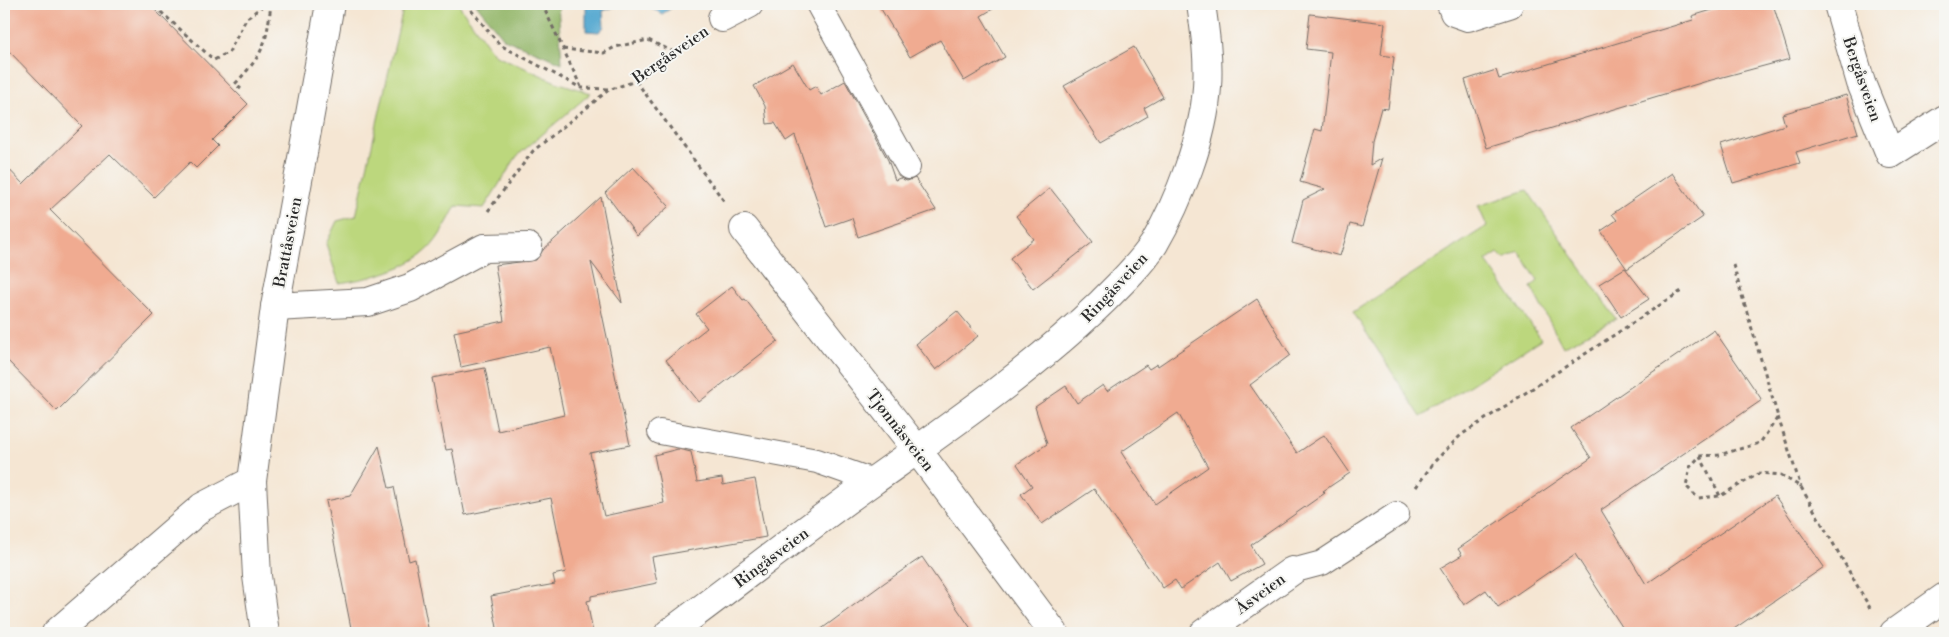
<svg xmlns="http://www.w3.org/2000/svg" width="1949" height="637" viewBox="0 0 1949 637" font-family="'Libre Bodoni',serif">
  <rect width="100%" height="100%" fill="#f6f6f2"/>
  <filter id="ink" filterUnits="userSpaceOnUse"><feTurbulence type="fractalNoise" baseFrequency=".02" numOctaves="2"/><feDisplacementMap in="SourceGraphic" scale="10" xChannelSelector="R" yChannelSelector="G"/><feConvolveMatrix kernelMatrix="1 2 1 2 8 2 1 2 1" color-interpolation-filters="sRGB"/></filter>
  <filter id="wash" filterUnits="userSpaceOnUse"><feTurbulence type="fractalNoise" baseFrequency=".0096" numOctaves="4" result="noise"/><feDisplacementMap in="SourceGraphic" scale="20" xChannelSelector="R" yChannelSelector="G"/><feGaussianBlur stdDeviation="1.12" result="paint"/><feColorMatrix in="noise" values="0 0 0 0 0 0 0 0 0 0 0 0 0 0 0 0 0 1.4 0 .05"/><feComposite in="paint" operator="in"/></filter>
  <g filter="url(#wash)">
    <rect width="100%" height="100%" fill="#f5e6d3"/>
    <g fill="#bcd77d" stroke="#748154">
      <path d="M 404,4 L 458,4 L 494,54 L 556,82 L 591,93 L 517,156 L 484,208 L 456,206 C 447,222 437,245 420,256 C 396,272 367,279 339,283 L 326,244 L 337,221 L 356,216 Z"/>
      <polygon points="1527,190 1616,319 1563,347 1531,287 1538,281 1519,251 1504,259 1498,253 1486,261 1541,339 1421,417 1353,312 1487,226 1478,206"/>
    </g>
    <polygon fill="#95b86c" stroke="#60724c" points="476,4 558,4 562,63 504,39"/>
    <g fill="#54a8d0" stroke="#406a7e">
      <polygon points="586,4 622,4 603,11 604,27 599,32 586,31"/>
      <polygon points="645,4 683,4 676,5 662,14"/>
    </g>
    <g id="blocks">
      <g fill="#f0ab91" fill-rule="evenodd">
        <polygon points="4,4 149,4 248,104 212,140 218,146 196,168 190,162 154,197 110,154 50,210 154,315 57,411 4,357 4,164 23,184 82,126 4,46"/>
        <polygon points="878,4 1001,4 981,16 1005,57 964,81 940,40 910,57"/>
        <polygon points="1732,4 1773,4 1790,59 1704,82 1486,148 1465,80 1496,70 1499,79 1693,20 1692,16"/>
        <polygon points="1310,14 1385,23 1381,55 1394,57 1388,109 1381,108 1372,141 1370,165 1382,158 1362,227 1350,224 1340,256 1292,243 1303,200 1325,189 1300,182 1315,129 1322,131 1331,52 1306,49"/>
        <polygon points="1134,47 1163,97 1144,108 1148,116 1101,143 1064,86"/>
        <polygon points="793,63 809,90 816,86 821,95 845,81 888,160 895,180 900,178 907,181 915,178 936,210 858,237 852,218 826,227 795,135 786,141 775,123 767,124 765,106 754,86"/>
        <polygon points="1846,95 1858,133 1796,152 1800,163 1733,183 1721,145 1785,125 1782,114"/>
        <polygon points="633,167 669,206 637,236 605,193"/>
        <polygon points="1672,173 1703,217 1627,269 1601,231 1617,220 1612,214"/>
        <polygon points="1050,188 1093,242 1033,289 1010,258 1034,239 1016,216"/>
        <polygon points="601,197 622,303 591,262 630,445 590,453 604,516 664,503 654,455 678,449 691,452 697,482 722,478 723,485 755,479 766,537 652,557 657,583 591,596 591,600 587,601 593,633 498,633 491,596 555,584 553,575 566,572 551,498 465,515 452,449 446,450 432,378 485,368 498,431 564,415 550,347 461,367 454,332 504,321 495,265 536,260 543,250"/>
        <polygon points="1625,268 1649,299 1621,317 1599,284"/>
        <polygon points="732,286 743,300 745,299 778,341 699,402 666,360 707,328 696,314"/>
        <path d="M 1257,299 L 1290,355 L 1250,385 L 1297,453 L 1324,435 L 1350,473 L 1323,491 L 1325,493 L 1251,545 L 1262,564 L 1231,581 L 1220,562 L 1181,589 L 1175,580 L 1163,588 L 1094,489 L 1042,524 L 1021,494 L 1032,486 L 1017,464 L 1047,444 L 1035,407 L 1066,386 L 1077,403 L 1103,385 L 1107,391 L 1146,365 L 1149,369 L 1157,364 L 1158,366 ZM 1178,413 L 1208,467 L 1155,504 L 1121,452 Z"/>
        <polygon points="957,311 978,336 936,370 916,344"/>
        <polygon points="1714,330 1762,400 1601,510 1646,584 1775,496 1824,567 1728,633 1626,633 1575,554 1498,607 1486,590 1464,605 1440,568 1462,555 1458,549 1591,458 1571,428"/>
        <polygon points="379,446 389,488 394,487 409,561 415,559 429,633 352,633 326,501 350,496"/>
        <polygon points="922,557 974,633 816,633 884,583"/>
      </g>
    </g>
  </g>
  <g filter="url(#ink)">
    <use href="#blocks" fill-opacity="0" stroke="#726c66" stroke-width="1"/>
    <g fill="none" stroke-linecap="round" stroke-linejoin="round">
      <defs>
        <g id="lane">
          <polyline points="818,4 908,167"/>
          <polyline points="660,432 817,461 873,481"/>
          <polyline points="1292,571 1322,563 1397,514"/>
        </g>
        <g id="street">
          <polyline points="1451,4 1454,12 1468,17 1509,4"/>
          <polyline points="1838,4 1861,83 1890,154 1945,119"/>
          <polyline points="722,18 749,4"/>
          <polyline points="744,229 918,451 1054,633"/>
          <polyline points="275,307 368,302 410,288 484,248 528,247"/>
          <polyline points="56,633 202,507 252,481"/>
          <polyline points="265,633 257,576 252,481 275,307 330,4"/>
          <path d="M 669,633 C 737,583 804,530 873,481 C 952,425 1032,370 1101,303 C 1119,285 1140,265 1154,244 C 1179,201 1204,137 1207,87 C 1209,59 1205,31 1201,4"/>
          <polyline points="1204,633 1292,571"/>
        </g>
        <polyline id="secondary" points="1894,633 1945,597"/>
      </defs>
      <use href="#lane" stroke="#726c66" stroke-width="26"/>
      <use href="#street" stroke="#726c66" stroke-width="30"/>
      <use href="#secondary" stroke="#726c66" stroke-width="30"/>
      <g stroke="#726c66" stroke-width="3" stroke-dasharray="4 4" stroke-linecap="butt">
        <polyline points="159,4 161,12 214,60 229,52 246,19 265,4"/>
        <polyline points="466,4 500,45 581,88 611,89 636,81 693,39"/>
        <polyline points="542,4 581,87"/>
        <polyline points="563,49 604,53 615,47 648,40 674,52"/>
        <polyline points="636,81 724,201"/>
        <path d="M 241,89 L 235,84 C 264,53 266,46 271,4"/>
        <polyline points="488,211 533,151 610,89"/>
        <polyline points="1733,265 1778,417 1760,443 1719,455 1700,456 1690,467 1686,486 1698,498 1720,496 1760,473 1781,475 1801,487 1870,608"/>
        <polyline points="1778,417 1801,487"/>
        <polyline points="1700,456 1720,496"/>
        <polyline points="1416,487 1434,462 1461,435 1683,290"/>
      </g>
      <use href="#lane" stroke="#fff" stroke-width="24"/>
      <use href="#street" stroke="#fff" stroke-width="28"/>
      <use href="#secondary" stroke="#fff" stroke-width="28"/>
    </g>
  </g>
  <g text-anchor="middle" stroke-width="4" stroke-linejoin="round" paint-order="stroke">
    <g font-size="16" fill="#2b2b2b" stroke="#f6f6f2">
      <text transform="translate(670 54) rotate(-35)" y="6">Bergåsveien</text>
      <text transform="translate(1863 79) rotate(71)" y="6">Bergåsveien</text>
      <text transform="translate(287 242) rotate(-79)" y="6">Brattåsveien</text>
      <text transform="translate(1114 287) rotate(-47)" y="6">Ringåsveien</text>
      <text transform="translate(901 430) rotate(52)" y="6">Tjønnåsveien</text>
      <text transform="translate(771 557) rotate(-37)" y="6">Ringåsveien</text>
      <text transform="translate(1260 593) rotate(-36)" y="6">Åsveien</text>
    </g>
  </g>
  <rect width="1949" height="637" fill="none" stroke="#f6f6f2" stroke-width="20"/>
</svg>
